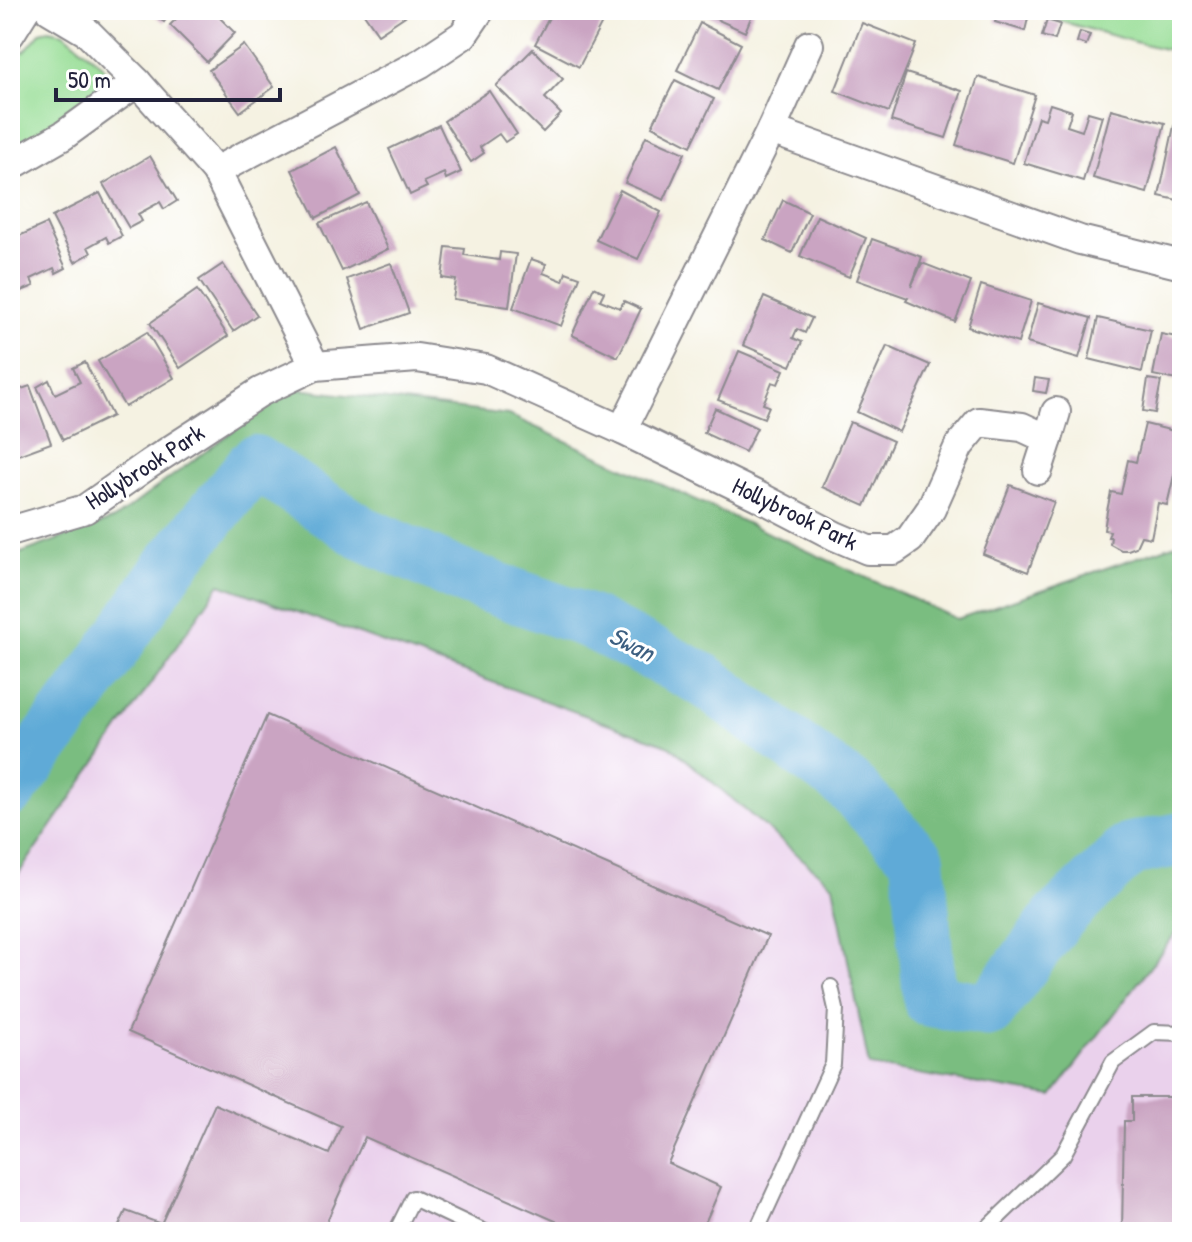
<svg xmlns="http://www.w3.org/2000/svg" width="1192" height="1242" viewBox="0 0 1192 1242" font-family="'Patrick Hand',sans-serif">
  <rect width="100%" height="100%" fill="#fff"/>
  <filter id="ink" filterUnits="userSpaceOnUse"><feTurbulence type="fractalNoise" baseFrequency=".0125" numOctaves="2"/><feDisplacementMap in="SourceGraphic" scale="16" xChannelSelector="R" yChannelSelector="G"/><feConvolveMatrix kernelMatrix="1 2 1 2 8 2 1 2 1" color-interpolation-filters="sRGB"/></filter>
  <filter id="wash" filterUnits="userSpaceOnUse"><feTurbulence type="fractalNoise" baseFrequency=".006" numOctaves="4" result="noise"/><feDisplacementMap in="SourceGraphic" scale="32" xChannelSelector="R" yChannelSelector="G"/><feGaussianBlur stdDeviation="1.8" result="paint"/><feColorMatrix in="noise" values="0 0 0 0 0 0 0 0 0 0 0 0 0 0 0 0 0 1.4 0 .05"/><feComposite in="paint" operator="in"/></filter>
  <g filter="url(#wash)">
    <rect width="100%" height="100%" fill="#f5f2e2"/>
    <polygon fill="#ead1ec" points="219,584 670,746 833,885 869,1066 1052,1096 1182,925 1182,1232 10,1232 10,886"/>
    <g fill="#99de97" stroke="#5e8069" stroke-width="2">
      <polygon points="1020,10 1182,10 1182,53 1135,42"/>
      <path d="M 48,30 L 64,33 L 103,66 C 108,76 106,86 100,96 L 10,153 L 10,43 L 24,52 L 41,32 Z"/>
    </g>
    <polygon fill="#7abd80" stroke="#4e705e" stroke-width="2" points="291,388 509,415 957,619 1182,542 1182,925 1052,1096 869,1066 833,885 670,746 220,584 10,886 10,557 114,519"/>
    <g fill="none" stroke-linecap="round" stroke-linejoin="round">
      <polyline stroke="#5faad7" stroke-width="54" points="10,790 83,693 170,566 255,462 361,532 457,575 590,622 704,680 848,785 918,859 930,1000 989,1010 1058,918 1130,849 1182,839"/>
    </g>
    <g id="blocks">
      <g fill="#caa4c2">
        <polygon points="147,10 172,10 164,22"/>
        <polygon points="185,10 212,10 235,33 207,62 170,25"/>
        <polygon points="364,10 414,10 378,34 362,11"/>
        <polygon points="553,10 586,10 604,19 579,67 535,44"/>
        <polygon points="707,10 754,10 745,32 705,14"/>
        <polygon points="999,10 1014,10 1029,14 1025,31 995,22"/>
        <polygon points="1047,20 1060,24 1055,40 1042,36"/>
        <polygon points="700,23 741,44 718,90 677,70"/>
        <polygon points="862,23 916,44 889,112 835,91"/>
        <polygon points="1080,32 1090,35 1086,45 1077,42"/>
        <polygon points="244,45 274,87 240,112 209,70"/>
        <polygon points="533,49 563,79 545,98 561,114 543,132 496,86"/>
        <polygon points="906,73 962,91 946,138 891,121"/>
        <polygon points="978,77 1035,95 1013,163 956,145"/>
        <polygon points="675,80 714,99 691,146 652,126"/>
        <polygon points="489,91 517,134 505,142 499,134 480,147 484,153 471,162 444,121"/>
        <polygon points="1050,104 1072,111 1067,126 1082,131 1088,112 1102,116 1083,181 1024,163 1038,117 1045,119"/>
        <polygon points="1111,109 1165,123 1147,193 1093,178"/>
        <polygon points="439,125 461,172 446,179 444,173 433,178 424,182 427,187 410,195 389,149"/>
        <polygon points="1174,126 1182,128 1182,201 1159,196"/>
        <polygon points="646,136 685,153 664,200 625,183"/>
        <polygon points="336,147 360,195 316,218 292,170"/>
        <polygon points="150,156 177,201 164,209 160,202 138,214 142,221 129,228 103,184"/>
        <polygon points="620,190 661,212 638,259 596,240"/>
        <polygon points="100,193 122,236 109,243 106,237 88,247 91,253 75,262 52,217"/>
        <polygon points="783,200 810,213 792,253 765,240"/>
        <polygon points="366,202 388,249 342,271 319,223"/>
        <polygon points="817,216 866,238 849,277 800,256"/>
        <polygon points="46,224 66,268 56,273 54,268 31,279 34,286 17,293 10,277 10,240"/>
        <polygon points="872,239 922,257 911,287 922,263 971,282 955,322 906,301 908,298 857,280"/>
        <polygon points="446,247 465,249 464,255 499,260 500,252 516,254 509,307 453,299 456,280 442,278"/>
        <polygon points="531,259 546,264 543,273 551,276 563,281 566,272 580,277 561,326 513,308"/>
        <polygon points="391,263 409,313 364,329 347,279"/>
        <polygon points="223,264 257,315 233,331 199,280"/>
        <polygon points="981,285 1031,301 1018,343 968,327"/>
        <polygon points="594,287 604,292 600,300 620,308 624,301 641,309 618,357 572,335"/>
        <polygon points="197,290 228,336 180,368 150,323"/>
        <polygon points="764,297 812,318 805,333 797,329 793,338 802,342 791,366 743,345"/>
        <polygon points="1038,303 1091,318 1079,358 1027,343"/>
        <polygon points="1098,318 1151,330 1142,372 1089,359"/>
        <polygon points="147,332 174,378 125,407 98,361"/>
        <polygon points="1161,334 1182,338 1182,381 1153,375"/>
        <polygon points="887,346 930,365 899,432 857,412"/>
        <polygon points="739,351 784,370 778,384 772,382 768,392 763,404 769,406 764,418 718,400"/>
        <polygon points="85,362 112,416 63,440 37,387 49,380 55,394 80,382 73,368"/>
        <polygon points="1035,378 1049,380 1046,393 1033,391"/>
        <polygon points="1148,379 1161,381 1155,413 1143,411"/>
        <polygon points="30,386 51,443 10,458 10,408 15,406 10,393"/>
        <polygon points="715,408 757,428 745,452 704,433"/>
        <polygon points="850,422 893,441 865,506 822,487"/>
        <polygon points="1145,424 1182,433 1182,473 1175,471 1167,505 1158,503 1151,538 1141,536 1136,547 1128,550 1121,550 1110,544 1111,537 1108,537 1110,531 1104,530 1107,511 1111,492 1121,494 1128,460 1136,462"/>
        <polygon points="1010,485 1054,502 1028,572 983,554"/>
        <polygon points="267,715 768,936 668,1163 721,1187 701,1232 564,1232 567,1226 365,1137 322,1232 116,1232 126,1211 161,1224 215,1104 329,1154 341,1126 128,1032"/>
        <polygon points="1132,1097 1182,1097 1182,1232 1122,1232 1124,1121 1132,1121"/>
      </g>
    </g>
  </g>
  <g filter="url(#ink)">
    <use href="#blocks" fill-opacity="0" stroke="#8c8a8e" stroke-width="2"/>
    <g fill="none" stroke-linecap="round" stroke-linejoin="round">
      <defs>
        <g id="lane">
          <polyline points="396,1232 413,1198 485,1232"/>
          <polyline points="756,1232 833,1064 836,1009 831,987"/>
          <polyline points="983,1232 1063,1155 1113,1062 1154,1032 1182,1033"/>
        </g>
        <g id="street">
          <polyline points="50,10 87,32 137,82 216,171 315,366"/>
          <polyline points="10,34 25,10"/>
          <polyline points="771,130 809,45"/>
          <polyline points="10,166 64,135 137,82"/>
          <polyline points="216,171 421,63 463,35 480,10"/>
          <polyline points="622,430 771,130 1080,240 1182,265"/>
          <polyline points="1048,439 1056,412"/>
          <polyline points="10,531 85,509 149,464 260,392 315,366 417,358 486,369 622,430 760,497 835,536 868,550 894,550 910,539 931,509 959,446 979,422 1022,427 1048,439 1038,470"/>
        </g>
      </defs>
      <use href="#lane" stroke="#8c8a8e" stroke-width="18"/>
      <use href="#street" stroke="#8c8a8e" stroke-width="32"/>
      <use href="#lane" stroke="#fff" stroke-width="14"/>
      <use href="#street" stroke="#fff" stroke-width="28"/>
    </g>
  </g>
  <g text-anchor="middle" stroke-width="6" stroke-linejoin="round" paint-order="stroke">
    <g font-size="24" fill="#22223b" stroke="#fff">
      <text transform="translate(145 467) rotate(-33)" y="8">Hollybrook Park</text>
      <text transform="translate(795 514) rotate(26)" y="8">Hollybrook Park</text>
    </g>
    <g font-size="26" font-style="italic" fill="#3d5f81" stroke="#fff">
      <text transform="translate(632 644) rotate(27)" y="9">Swan</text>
    </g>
  </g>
  <rect width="1192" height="1242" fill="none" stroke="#fff" stroke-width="40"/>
  <path d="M56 88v12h224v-12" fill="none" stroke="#22223b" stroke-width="4"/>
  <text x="68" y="88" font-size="24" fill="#22223b" stroke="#ffffff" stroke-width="6" paint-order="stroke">50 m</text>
</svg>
